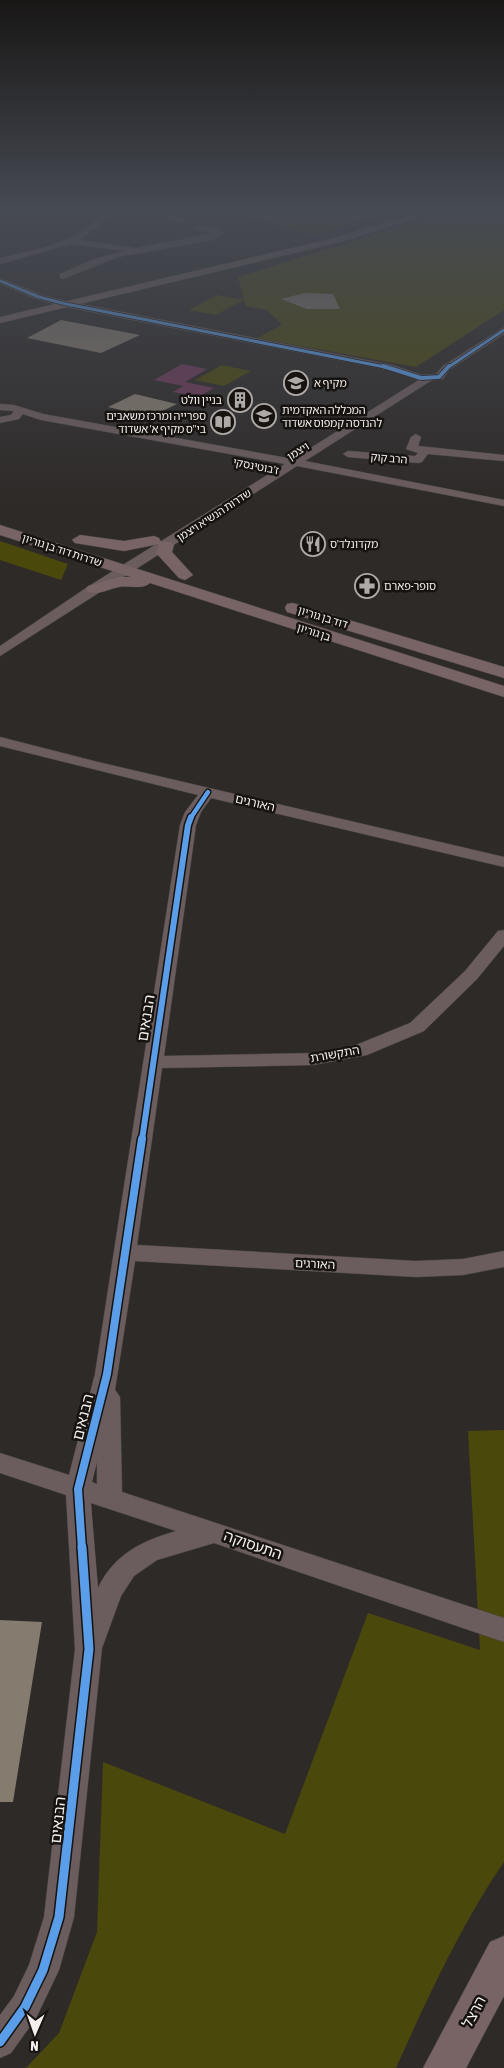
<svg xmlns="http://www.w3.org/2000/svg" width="504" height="2068" viewBox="0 0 504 2068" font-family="'Asap Condensed','Noto Sans Hebrew',sans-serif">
  <rect width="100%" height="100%" fill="#2e2a28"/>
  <g fill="#4b480c">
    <polygon points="229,211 396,211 313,235"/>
    <polygon points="450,211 504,211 504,310 416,367 257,338 282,325 267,310 246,306 244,300 216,315 189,310 217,295 244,300 238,277"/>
    <polygon points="222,365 251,371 224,386 195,380"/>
    <polygon points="0,541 68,564 61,580 0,560"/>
    <path d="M 504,1430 L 504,1862 C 462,1923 426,2001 396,2068 L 26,2068 L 59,2033 L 97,1932 L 103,1762 L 285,1834 L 368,1613 L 480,1650 L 468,1431 Z"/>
  </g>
  <polygon fill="#6d3957" points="182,364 207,369 185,382 214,388 198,397 173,392 183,386 154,380"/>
  <g fill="#857b6e">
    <polygon points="305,293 333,294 340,309 307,309 281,299"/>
    <polygon points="61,320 140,335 101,353 27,338"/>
    <polygon points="135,394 177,404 150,417 108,407"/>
    <polygon points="0,1620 42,1622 13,1802 0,1802"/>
  </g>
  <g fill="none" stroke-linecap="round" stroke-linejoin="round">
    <defs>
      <g id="minor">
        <path d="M 103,211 L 111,211 L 101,224 L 79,240 L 136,248 L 215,233 L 195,230 L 194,228 L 198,226 L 220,228 L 224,234 L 213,240 L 118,257 L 63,279 L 60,278 L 60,274 L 94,259 L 125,251 L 71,244 L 0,264 L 0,258 C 37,249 79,244 103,211 Z"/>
        <polygon points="168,211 181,211 174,216 188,221 184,223 167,219"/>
        <polygon points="0,278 42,295 66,301 392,365 422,375 436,374 443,366 504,327 504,334 449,370 443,379 432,380 305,461 504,500 504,506 297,466 0,656 0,646 89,586 285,464 41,420 23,414 19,419 0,423 0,417 11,415 14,411 0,410 0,404 14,405 43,414 293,459 419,380 390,370 66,307 36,299 0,284"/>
        <polygon points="416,434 421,437 418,446 504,455 504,461 428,454 422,462 418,463 348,457 343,454 348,451 415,456 418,453 406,449 411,437"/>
        <path d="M 0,737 L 98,762 L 504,857 L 504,867 L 211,798 L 201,812 L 196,825 L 164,1056 L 313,1053 L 356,1045 L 410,1023 L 465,971 L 498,931 L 504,930 L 504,946 L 477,979 L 424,1031 L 367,1055 L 313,1065 L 162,1068 L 137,1245 L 416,1261 L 463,1259 L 504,1251 L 504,1267 L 463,1275 L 416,1277 L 135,1261 L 115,1390 L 120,1397 L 122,1492 L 504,1618 L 504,1642 L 214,1543 L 157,1560 L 134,1576 L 121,1596 L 102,1648 L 74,1917 L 59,1970 L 36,2018 L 11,2053 L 0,2058 L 0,2015 L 14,1996 L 29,1965 L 44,1917 L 75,1649 L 66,1495 L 0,1473 L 0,1453 L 69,1475 L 95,1374 L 180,825 L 185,812 L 198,795 L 0,746 ZM 97,1462 L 97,1484 L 92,1482 ZM 91,1503 L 176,1531 C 142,1541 114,1554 98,1588 Z"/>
      </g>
      <g id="major">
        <polygon points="424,211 439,211 341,242 0,323 0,317 334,238"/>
        <path d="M 0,525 L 504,686 L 504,697 L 150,583 C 142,590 129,585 119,587 C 109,589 99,595 88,592 L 86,589 L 88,586 L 119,577 L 131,577 L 0,535 Z"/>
        <polygon points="80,535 124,541 154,536 159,538 161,542 171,542 174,545 172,552 193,575 185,580 179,578 156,553 159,544 124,551 75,543 72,540"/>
        <polygon points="293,603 504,667 504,678 287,612 285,608 287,604"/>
        <polygon points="504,1936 504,1996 466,2068 423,2068 490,1942"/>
      </g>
    </defs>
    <use href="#minor" stroke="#494644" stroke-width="1"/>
    <use href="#major" stroke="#494644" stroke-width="1"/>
    <use href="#minor" fill="#6b5c5d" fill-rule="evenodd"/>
    <use href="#major" fill="#786464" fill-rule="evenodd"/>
    <defs>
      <g id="cycleway-far5">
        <polyline points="0,281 39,297 66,304 390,368"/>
        <polyline points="447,368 504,330"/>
      </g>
      <polyline id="cycleway-far4" points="383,366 421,378 439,377 449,366"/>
      <polyline id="cycleway-far3" points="190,819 208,792"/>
      <polyline id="cycleway-far2" points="142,1140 188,825 191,817"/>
      <polyline id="cycleway-far1" points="82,1549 78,1489 107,1374 142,1139"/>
      <polyline id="cycleway" points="0,2042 25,2007 43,1970 59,1917 89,1649 82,1547"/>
    </defs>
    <use href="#cycleway-far5" stroke="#161311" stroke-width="4.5"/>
    <use href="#cycleway-far4" stroke="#161311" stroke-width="5.5"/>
    <use href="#cycleway-far3" stroke="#161311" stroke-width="7"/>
    <use href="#cycleway-far2" stroke="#161311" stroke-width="9"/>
    <use href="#cycleway-far1" stroke="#161311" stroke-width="11"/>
    <use href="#cycleway" stroke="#161311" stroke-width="12"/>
    <use href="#cycleway-far5" stroke="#5a9eea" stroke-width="3"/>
    <use href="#cycleway-far4" stroke="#5a9eea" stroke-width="4"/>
    <use href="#cycleway-far3" stroke="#5a9eea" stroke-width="4.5"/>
    <use href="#cycleway-far2" stroke="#5a9eea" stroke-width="6"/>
    <use href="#cycleway-far1" stroke="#5a9eea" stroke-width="8"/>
    <use href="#cycleway" stroke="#5a9eea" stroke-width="9"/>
  </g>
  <linearGradient id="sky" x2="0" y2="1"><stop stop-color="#191716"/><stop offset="0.42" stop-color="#464a53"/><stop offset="1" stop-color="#464a53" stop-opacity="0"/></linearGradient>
  <rect width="504" height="500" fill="url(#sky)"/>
  <defs>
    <symbol id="school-ring" viewBox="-11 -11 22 22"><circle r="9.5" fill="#161311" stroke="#afaaa8" stroke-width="1.5"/><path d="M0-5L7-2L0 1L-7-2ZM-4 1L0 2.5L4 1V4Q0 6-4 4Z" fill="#afaaa8"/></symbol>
    <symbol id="building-ring" viewBox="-11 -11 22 22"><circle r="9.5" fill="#161311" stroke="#afaaa8" stroke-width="1.5"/><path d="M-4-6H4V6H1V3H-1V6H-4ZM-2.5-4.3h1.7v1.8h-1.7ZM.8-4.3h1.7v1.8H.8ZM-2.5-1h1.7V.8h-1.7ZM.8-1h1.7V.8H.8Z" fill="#afaaa8"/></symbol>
    <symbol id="university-ring" viewBox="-11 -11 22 22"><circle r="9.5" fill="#161311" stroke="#afaaa8" stroke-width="1.5"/><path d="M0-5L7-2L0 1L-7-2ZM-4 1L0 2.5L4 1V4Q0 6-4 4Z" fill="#afaaa8"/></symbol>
    <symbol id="library-ring" viewBox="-11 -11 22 22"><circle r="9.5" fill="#161311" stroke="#afaaa8" stroke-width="1.5"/><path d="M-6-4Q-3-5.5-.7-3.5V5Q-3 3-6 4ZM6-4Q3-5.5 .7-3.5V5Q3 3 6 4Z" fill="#afaaa8"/></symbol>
    <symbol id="restaurant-ring" viewBox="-11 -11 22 22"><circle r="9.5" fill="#161311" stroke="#afaaa8" stroke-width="1.5"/><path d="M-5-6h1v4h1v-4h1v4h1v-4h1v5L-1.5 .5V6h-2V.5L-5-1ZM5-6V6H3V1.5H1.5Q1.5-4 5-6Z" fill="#afaaa8"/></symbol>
    <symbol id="pharmacy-ring" viewBox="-11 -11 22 22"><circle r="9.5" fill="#161311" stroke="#afaaa8" stroke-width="1.5"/><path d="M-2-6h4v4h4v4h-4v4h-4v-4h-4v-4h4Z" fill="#afaaa8"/></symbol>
  </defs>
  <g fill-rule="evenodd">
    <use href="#school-ring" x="282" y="369" width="28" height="28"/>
    <use href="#building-ring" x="226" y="386" width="28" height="28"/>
    <use href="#university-ring" x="250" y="402" width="28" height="28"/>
    <use href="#library-ring" x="209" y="408" width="28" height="28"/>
    <use href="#restaurant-ring" x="299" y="530" width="28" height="28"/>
    <use href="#pharmacy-ring" x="353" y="572" width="28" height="28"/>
  </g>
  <g text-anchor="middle" stroke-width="5" stroke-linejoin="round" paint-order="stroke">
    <g font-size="11" fill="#f4efed" stroke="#161311" text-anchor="start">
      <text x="314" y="387">מקיף א</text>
      <text x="222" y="404" text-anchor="end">בניין וולט</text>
      <text x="282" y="414">המכללה האקדמית<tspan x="282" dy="13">להנדסה קמפוס אשדוד</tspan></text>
      <text x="206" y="420" text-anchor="end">ספרייה ומרכז משאבים<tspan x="206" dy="13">בי"ס מקיף א' אשדוד</tspan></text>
      <text x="330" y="548">מקדונלד'ס</text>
      <text x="384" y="590">סופר-פארם</text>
    </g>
    <g font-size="11" fill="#f4efed" stroke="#161311">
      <text transform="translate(298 451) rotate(-32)" y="4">ויצמן</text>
      <text transform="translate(389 458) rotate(5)" y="4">הרב קוק</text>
      <text transform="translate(256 466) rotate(11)" y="4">ז'בוטינסקי</text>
      <text transform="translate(214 515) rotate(-33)" y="4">שדרות הנשיא ויצמן</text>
      <text transform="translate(62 550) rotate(18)" y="4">שדרות דוד בן גוריון</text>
      <text transform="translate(323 617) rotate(17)" y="4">דוד בן גוריון</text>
      <text transform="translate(314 632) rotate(18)" y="4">בן גוריון</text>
    </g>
    <g font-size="12" fill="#f4efed" stroke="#161311">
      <text transform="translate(255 803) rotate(13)" y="4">האורגים</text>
      <text transform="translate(335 1054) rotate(-10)" y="4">התקשורת</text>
      <text transform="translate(315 1264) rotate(3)" y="4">האורגים</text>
    </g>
    <g font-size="15" fill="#f4efed" stroke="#161311">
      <text transform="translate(146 1018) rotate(-81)" y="5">הבנאים</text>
      <text transform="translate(83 1417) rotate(-76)" y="5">הבנאים</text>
      <text transform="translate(253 1545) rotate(19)" y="5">התעסוקה</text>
      <text transform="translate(58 1820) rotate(-84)" y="5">הבנאים</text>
      <text transform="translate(474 2012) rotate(-62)" y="5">הרצל</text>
    </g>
  </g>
  <g transform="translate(35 2033) rotate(182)" stroke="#161311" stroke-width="4" paint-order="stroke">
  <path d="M0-4L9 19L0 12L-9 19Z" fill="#f4efed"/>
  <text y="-8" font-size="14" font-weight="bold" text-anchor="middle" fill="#f4efed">N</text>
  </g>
</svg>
